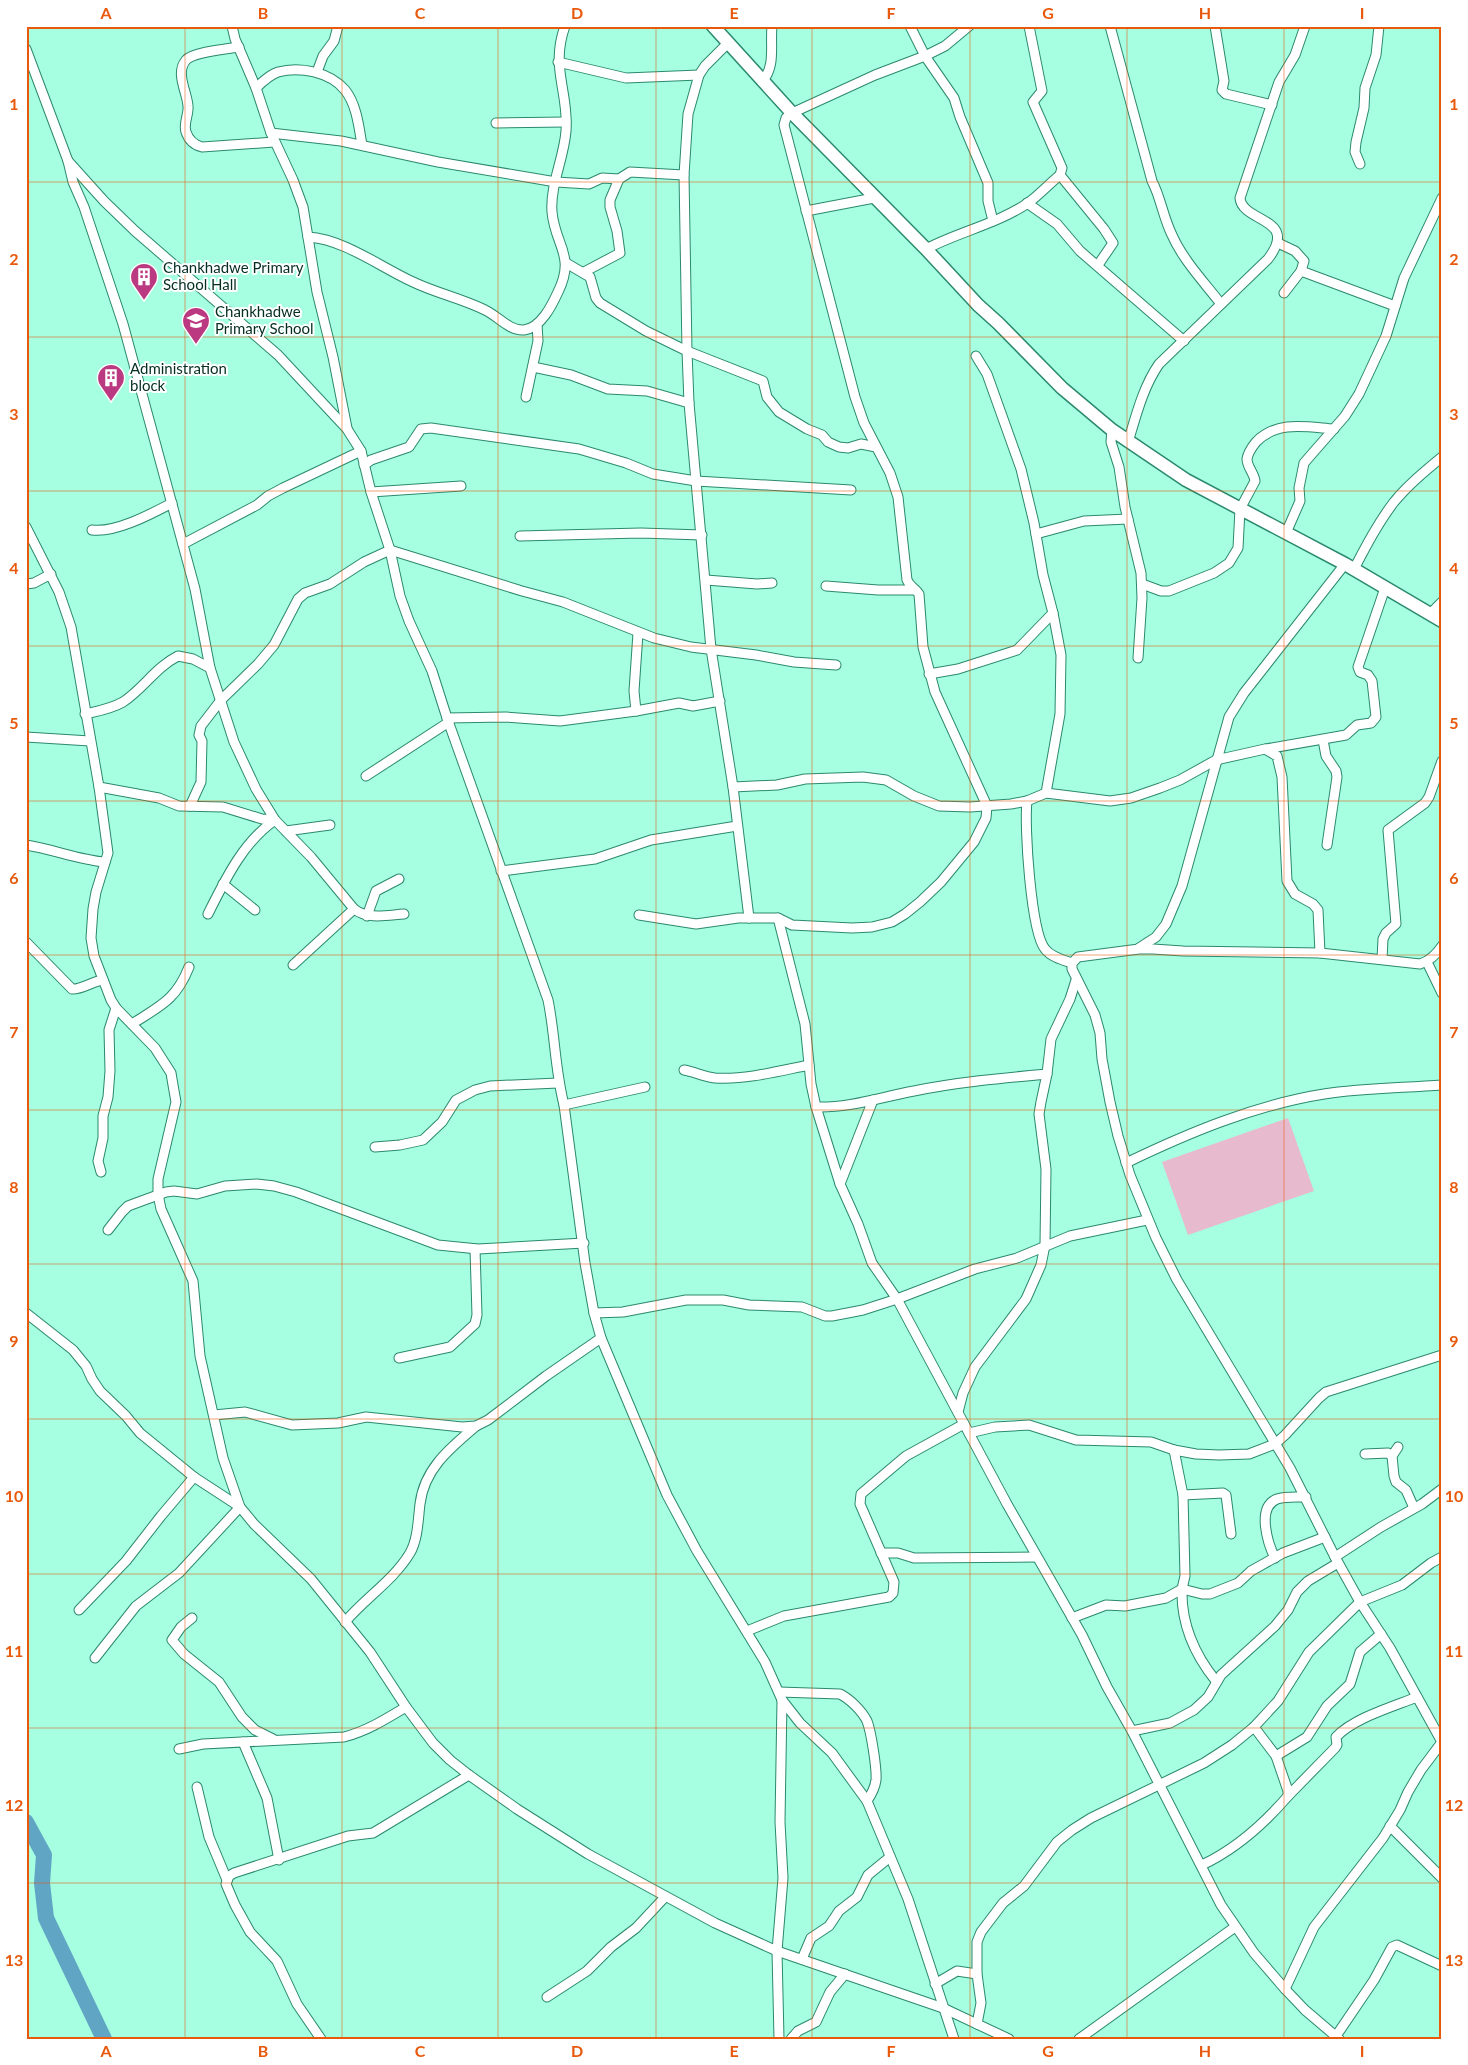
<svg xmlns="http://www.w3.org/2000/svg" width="1468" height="2065" viewBox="0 0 1468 2065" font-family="Lato,sans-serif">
  <rect width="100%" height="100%" fill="#a5ffe0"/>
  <polygon fill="#e8bace" points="1288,1118 1314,1191 1188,1235 1162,1162"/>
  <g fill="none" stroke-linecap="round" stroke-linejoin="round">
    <polyline stroke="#61a5c5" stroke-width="16" points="26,1822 44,1855 42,1883 46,1918 104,2039"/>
    <defs>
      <g id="street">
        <polyline points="232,26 235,39 256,88 271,133 293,180 303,207 317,292 333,357 347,428"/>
        <polyline points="910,26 925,56 954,98 960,117 988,183 988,201 993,221"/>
        <path d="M 1110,26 L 1152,181 C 1161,198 1163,217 1172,235 C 1183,260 1204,282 1221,304"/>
        <polyline points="1215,26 1224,81 1222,90 1226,94 1272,105"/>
        <polyline points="727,44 705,66 699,75 688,114 684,175 687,351 689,403 711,649 733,787 749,918"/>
        <path d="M 239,47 C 227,49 193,52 186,60 C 175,73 187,92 188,106 C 189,115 183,123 186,132 C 189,141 194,145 202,147 L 274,142"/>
        <polyline points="26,49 68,161 73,182 84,207 123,324 195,589 210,668 234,742 256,789 275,820 311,857 354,909"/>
        <polyline points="558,62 626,78 699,75"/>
        <polyline points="317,72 323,56 334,41 338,26"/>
        <path d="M 762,82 C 776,66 770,46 772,26"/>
        <path d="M 256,88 C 262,82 269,75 278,72 C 300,66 330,72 345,90 C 357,105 359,128 362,145"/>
        <polyline points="496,123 566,122"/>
        <polyline points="271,133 341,141 438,162 556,182 589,184 602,178 619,179"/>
        <path d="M 68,161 L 104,201 L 135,231 L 278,355 L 347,429 L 361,451 L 371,492 L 390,550 L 400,596 L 409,621 L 432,671 L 447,718 L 548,1000 C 555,1034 555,1070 564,1105 L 585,1263 L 594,1313 L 601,1338 L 667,1495 L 697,1551 L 765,1662 L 782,1700 L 800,1723 L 832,1753 L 867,1801 L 908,1899 L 954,2039"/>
        <polyline points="1360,164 1355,152 1356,142 1364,108 1365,88 1376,55 1379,26"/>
        <polyline points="1060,175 1104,229 1113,243 1098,265"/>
        <polyline points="1027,203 1057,224 1080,251 1184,341"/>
        <polyline points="806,211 874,198"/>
        <path d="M 308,237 C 343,239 379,266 411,281 C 435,293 461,298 485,310 C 498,316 509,331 524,330 C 541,328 552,305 558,292 C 576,255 555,246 552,212 C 550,185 564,158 566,131 C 569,92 550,68 565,26"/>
        <polyline points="1278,243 1295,251 1304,261 1301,271 1284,293"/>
        <path d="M 926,249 C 958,232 997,224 1028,203 C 1039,195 1049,184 1060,175 L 1062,168 L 1033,102 L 1042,91 L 1029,26"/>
        <polyline points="566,263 590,277 596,298 600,303 646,331 687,351 763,381 767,397 779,412 807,429 822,435 828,442 839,447 848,448 861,444 876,447"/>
        <polyline points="1301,271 1395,306"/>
        <polyline points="584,272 620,253 617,231 610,207 610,200 619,179 630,172 684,175"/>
        <polyline points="976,356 987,374 1021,469 1034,523 1043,575 1053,613 1061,655 1060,714 1046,793"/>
        <polyline points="533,367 571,375 608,389 647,391 689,403"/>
        <polyline points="526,397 538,341 537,324"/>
        <polyline points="1112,430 1111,442 1119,467 1125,507 1141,573 1142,598 1138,658"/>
        <path d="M 1128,442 C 1136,416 1143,387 1159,364 L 1268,259 C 1300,217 1242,223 1240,198 L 1279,82 L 1295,55 L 1305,26"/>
        <polyline points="364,465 371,460 409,447 421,429 431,428 579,449 626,463 653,474 696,481 851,490"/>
        <polyline points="371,492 461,486"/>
        <polyline points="26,527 59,592 71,627 99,787 108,853 96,892 93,909 91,938 94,956 111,1000 116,1008 155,1048 171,1073 173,1085 176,1102 158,1179 158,1194 161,1209 193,1281 200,1356 223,1458 240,1507 254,1524 311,1579 370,1652 406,1707 433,1743 450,1760 469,1775 517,1809 588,1854 715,1923 777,1951 943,2008 1009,2039"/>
        <path d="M 92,530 C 116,533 151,514 172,503"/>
        <polyline points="1286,533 1300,501 1299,488 1304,463 1345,416 1359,394 1386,336 1404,278 1442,198"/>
        <polyline points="1036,534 1084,521 1128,519"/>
        <polyline points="520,536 641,533 702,535"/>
        <polyline points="183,544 257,505 268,496 283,488 361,451"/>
        <path d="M 1354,569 C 1366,546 1378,523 1394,502 C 1408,485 1425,471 1442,457"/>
        <polyline points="706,580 757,584 772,583"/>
        <polyline points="26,584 34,583 51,574"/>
        <path d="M 1142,584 L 1161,591 L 1169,591 L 1214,573 L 1229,563 L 1238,548 L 1240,509 L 1255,481 C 1254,473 1247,467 1247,459 C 1248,452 1252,447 1256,442 C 1277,420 1307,427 1334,429"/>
        <polyline points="826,586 878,590 915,590"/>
        <polyline points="1430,614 1442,602"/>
        <polyline points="929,674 958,669 1017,650 1053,613"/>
        <polyline points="636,711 634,691 638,633"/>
        <path d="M 85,714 C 98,711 111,709 123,702 C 143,689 156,667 178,656 L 193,659 L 210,668"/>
        <polyline points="447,718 506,717 560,721 636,711 679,703 693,706 720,701"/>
        <polyline points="26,737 90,741"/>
        <polyline points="1323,740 1326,756 1336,771 1337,777 1327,845"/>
        <polyline points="1266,749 1346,735 1357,725 1371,723 1376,717 1372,681 1368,675 1360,672 1358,667 1385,588"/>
        <polyline points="366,776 449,722"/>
        <polyline points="99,787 159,798 179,806 223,807 262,819 275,820"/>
        <polyline points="733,787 777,785 805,779 863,777 886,780 914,796 939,806 970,807 1011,804 1027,801 1046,793 1110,801 1131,798 1160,788 1180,780 1216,760 1265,749 1277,756 1282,777 1287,881 1295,894 1313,904 1318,910 1320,953"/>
        <path d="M 1027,801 C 1024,826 1031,932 1045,949 C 1051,957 1063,960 1072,963"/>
        <polyline points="190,806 201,782 202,741 199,735 201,726 221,700 258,664 274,645 298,599 305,593 330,584 364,562 390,550 522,591 563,602 654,638 691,647 756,655 794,662 836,665"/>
        <polyline points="286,831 330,825"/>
        <path d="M 26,845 C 53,849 78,860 105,862"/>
        <polyline points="501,871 595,859 651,840 737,826"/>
        <polyline points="223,884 255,910"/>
        <path d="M 208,914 C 225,880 243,842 275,820"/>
        <path d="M 639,915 L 696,924 L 738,918 L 778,918 L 792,925 L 852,928 L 872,927 L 892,922 L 905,914 L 920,902 L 941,882 L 974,842 L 986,818 L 987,806 L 935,692 L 923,647 L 919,594 C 915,588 910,587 907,580 L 898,497 L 890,473 L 864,423 L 855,397 L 784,125 L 786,118 L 792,113 L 875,75 L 925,56 L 945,46 L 969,26"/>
        <polyline points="367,916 376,891 399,879"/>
        <polyline points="778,918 805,1024 811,1084 816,1107 840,1184 858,1224 872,1263 897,1299 1007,1504 1082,1635 1107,1687 1132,1731 1221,1905 1254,1953 1285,1989 1305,2010 1339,2039"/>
        <path d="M 26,942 L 72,989 C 81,990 93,981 103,980"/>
        <path d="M 1442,946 C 1436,955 1430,961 1420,964 L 1320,953 L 1183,951 L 1153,949 L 1139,949 L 1078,957 L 1072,963 L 1072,969 L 1095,1015 L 1100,1033 L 1102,1059 L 1110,1102 L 1118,1136 L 1130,1175 L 1156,1238 L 1177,1280 L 1290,1468 L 1335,1557 L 1360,1602 L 1390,1648 L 1442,1742"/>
        <polyline points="1139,948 1156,937 1166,924 1182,886 1229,717 1244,693 1345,564"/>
        <polyline points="1382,959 1383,939 1386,933 1396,924 1388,830 1425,803 1429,797 1442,761"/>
        <polyline points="1427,962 1442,993"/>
        <path d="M 293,965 L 354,909 C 368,920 388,915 404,914"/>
        <path d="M 132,1024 C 160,1006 176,1000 189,967"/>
        <path d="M 684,1070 C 695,1072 704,1077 715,1078 C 746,1080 779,1071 809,1065"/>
        <polyline points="564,1105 645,1087"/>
        <path d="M 816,1107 C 850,1108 881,1097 914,1091 C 958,1082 1003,1078 1047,1074"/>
        <polyline points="375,1147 400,1145 423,1140 442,1122 456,1100 475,1090 490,1086 558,1083"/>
        <path d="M 1126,1163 C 1188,1133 1255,1105 1324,1094 C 1363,1088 1403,1088 1442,1085"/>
        <polyline points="101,1172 98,1161 103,1138 103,1116 108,1097 110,1071 109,1030 116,1008"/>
        <polyline points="840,1184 873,1100"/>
        <polyline points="108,1230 122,1212 128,1206 166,1192 174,1191 197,1194 225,1186 257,1184 274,1186 296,1192 438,1245 478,1249 584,1243"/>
        <polyline points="26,1313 73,1350 86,1366 92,1379 100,1391 126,1416 140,1433 194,1477 240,1507 179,1573 136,1606 95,1658"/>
        <polyline points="594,1313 623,1312 686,1300 723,1300 749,1305 802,1307 825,1316 832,1316 863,1310 897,1299 975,1269 1017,1258 1070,1236 1147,1220"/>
        <polyline points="399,1358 450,1347 475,1324 477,1315 475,1249"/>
        <polyline points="958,1412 963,1393 975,1367 1026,1299 1041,1265 1045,1245 1046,1169 1039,1114 1041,1102 1047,1074 1051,1039 1070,999 1076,980"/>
        <polyline points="214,1415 245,1412 292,1425 338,1423 366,1417 462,1427 476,1426 488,1420 546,1376 601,1338"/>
        <polyline points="969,1433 995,1427 1029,1425 1076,1440 1151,1442 1174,1450 1196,1454 1219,1455 1249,1454 1275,1444 1285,1435 1319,1398 1326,1392 1442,1355"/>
        <polyline points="1398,1447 1392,1456 1394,1476 1396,1482 1406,1490 1414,1508"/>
        <polyline points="1365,1454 1388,1453 1392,1456"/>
        <polyline points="1183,1495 1223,1493 1226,1495 1231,1534"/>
        <polyline points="881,1553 898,1553 914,1558 1036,1557"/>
        <polyline points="1335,1557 1381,1527 1422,1504 1442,1489"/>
        <path d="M 1275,1558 C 1268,1544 1256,1507 1277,1499 C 1286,1496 1297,1497 1306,1497"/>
        <polyline points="79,1610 126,1561 161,1516 194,1477"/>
        <polyline points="192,1618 181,1627 172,1640 184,1654 219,1682 242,1717 255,1730 273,1739"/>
        <polyline points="1072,1618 1106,1605 1125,1606 1166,1598 1182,1589 1185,1576 1183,1495 1174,1450"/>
        <path d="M 345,1622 C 365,1598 393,1581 410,1553 C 418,1539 418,1520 420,1504 C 424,1469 450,1448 476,1426"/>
        <polyline points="747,1631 784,1616 889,1597 893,1593 894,1582 860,1504 861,1494 906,1456 964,1424"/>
        <path d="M 1216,1681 C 1195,1655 1181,1623 1182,1589 L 1202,1594 L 1210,1594 L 1238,1583 L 1251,1571 L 1283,1553 L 1325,1537"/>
        <path d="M 779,1692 L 840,1694 C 850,1699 862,1711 867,1721 C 871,1731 877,1769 876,1780 C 875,1788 871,1795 867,1801"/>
        <polyline points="1132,1731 1170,1723 1194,1710 1208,1697 1221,1675 1275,1626 1288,1610 1297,1592 1308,1581 1338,1563"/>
        <polyline points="243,1742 267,1798 279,1860"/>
        <path d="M 179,1749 L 203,1744 L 344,1737 C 367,1731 386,1719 406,1707"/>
        <polyline points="1276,1756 1307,1737 1327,1706 1350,1684 1360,1652 1381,1634"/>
        <polyline points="197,1787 209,1837 227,1880"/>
        <path d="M 1288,1796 L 1335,1748 L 1337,1745 L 1336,1737 C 1354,1718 1392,1707 1417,1697"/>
        <polyline points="1390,1826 1442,1878"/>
        <path d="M 1202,1865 C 1236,1849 1263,1825 1288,1796 L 1288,1791 L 1276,1756 L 1254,1727"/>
        <polyline points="802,1959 811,1938 829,1926 839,1911 857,1897 868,1875 890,1857"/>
        <polyline points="935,1984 957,1971 977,1974"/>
        <polyline points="1285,1989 1314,1927 1383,1838 1400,1810 1408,1792 1421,1770 1442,1742"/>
        <polyline points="547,1997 587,1971 611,1947 636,1928 665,1897"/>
        <polyline points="977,2024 981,2003 977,1974 977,1942 981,1932 1003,1903 1024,1886 1057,1842 1072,1830 1091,1818 1204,1763 1232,1745 1254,1727 1278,1701 1309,1652 1360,1602 1402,1585 1431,1563 1442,1557"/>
        <polyline points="321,2039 297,2004 277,1961 250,1932 235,1905 226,1884 229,1876 234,1873 348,1836 373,1833 469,1775"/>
        <polyline points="779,2039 777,1951 783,1878 780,1822 782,1700"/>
        <polyline points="791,2039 798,2031 816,2022 830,1992 845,1974"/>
        <polyline points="1079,2039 1235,1927"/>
        <polyline points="1334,2039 1374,1980 1392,1947 1397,1945 1442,1966"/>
      </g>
      <polyline id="secondary" points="713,26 792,113 926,249 978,305 998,323 1062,388 1112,430 1186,480 1345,564 1442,621"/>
    </defs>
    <use href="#street" stroke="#2b896f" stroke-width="11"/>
    <use href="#secondary" stroke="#2b896f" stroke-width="15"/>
    <use href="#street" stroke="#fff" stroke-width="9"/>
    <use href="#secondary" stroke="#fff" stroke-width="12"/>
  </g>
  <path fill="none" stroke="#e8590c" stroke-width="1" stroke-opacity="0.55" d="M 185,26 L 185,2039M 342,26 L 342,2039M 498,26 L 498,2039M 656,26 L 656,2039M 812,26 L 812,2039M 970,26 L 970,2039M 1127,26 L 1127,2039M 1284,26 L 1284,2039M 26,182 L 1442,182M 26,337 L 1442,337M 26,491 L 1442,491M 26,646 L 1442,646M 26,801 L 1442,801M 26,955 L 1442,955M 26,1110 L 1442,1110M 26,1264 L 1442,1264M 26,1419 L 1442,1419M 26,1574 L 1442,1574M 26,1728 L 1442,1728M 26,1883 L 1442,1883"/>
  <defs>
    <symbol id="building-pin" viewBox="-11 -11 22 30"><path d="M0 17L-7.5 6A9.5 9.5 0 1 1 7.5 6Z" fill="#bb3980" stroke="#fff"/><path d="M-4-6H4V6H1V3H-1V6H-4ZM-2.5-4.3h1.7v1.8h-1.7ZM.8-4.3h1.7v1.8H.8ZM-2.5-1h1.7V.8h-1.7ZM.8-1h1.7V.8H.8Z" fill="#fff"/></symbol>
    <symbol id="school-pin" viewBox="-11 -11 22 30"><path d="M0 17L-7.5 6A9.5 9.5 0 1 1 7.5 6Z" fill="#bb3980" stroke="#fff"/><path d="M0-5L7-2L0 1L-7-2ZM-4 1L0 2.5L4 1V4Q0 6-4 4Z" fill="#fff"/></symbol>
  </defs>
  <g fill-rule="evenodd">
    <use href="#building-pin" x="128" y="261" width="32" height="43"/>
    <use href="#school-pin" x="180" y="305" width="32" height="43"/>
    <use href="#building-pin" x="95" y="362" width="32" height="43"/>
  </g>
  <g text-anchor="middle" stroke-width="4" stroke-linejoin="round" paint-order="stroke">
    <g font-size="15" fill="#052e23" stroke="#fff" text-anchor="start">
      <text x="163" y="273">Chankhadwe Primary<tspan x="163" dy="17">School Hall</tspan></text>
      <text x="215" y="317">Chankhadwe<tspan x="215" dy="17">Primary School</tspan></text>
      <text x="130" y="374">Administration<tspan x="130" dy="17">block</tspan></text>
    </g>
  </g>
  <rect width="1468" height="2065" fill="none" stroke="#ffffff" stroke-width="55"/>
  <rect x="28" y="28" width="1412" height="2010" fill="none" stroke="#e8590c" stroke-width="2"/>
  <g font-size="16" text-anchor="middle" font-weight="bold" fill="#e8590c">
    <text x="106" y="19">A</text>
    <text x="263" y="19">B</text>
    <text x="420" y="19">C</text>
    <text x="577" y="19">D</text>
    <text x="734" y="19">E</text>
    <text x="891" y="19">F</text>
    <text x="1048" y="19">G</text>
    <text x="1205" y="19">H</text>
    <text x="1362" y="19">I</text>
    <text x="14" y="110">1</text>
    <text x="1454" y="110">1</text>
    <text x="14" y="265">2</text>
    <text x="1454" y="265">2</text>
    <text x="14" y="420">3</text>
    <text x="1454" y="420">3</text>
    <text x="14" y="574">4</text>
    <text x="1454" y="574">4</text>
    <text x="14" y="729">5</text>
    <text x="1454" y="729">5</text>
    <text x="14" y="884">6</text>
    <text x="1454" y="884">6</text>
    <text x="14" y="1038">7</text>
    <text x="1454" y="1038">7</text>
    <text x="14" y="1193">8</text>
    <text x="1454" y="1193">8</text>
    <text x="14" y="1347">9</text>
    <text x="1454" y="1347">9</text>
    <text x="14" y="1502">10</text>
    <text x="1454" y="1502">10</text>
    <text x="14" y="1657">11</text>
    <text x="1454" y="1657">11</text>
    <text x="14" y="1811">12</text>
    <text x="1454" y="1811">12</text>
    <text x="14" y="1966">13</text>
    <text x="1454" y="1966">13</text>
    <text x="106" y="2057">A</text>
    <text x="263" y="2057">B</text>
    <text x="420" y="2057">C</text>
    <text x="577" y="2057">D</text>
    <text x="734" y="2057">E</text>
    <text x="891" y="2057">F</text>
    <text x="1048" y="2057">G</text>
    <text x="1205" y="2057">H</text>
    <text x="1362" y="2057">I</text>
  </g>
</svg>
